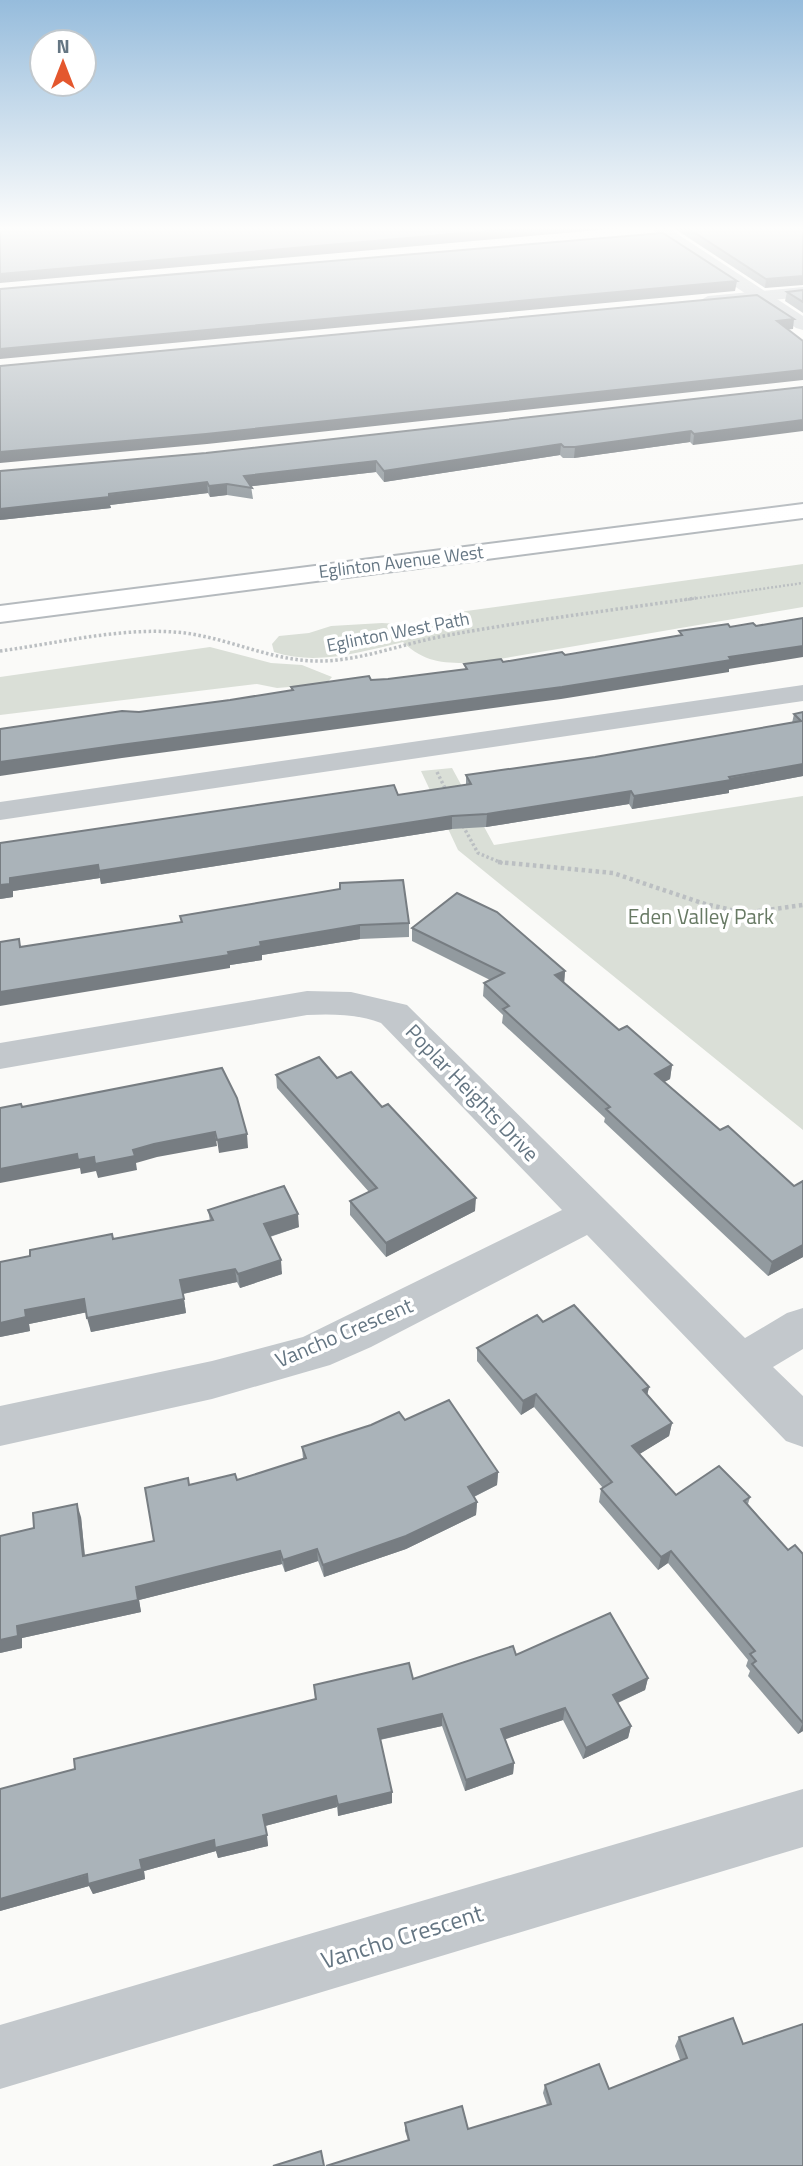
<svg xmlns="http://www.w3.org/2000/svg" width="803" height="2166" viewBox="0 0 803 2166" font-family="'Titillium Web',sans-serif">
  <rect width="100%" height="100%" fill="#fafaf8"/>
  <g fill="#dadfd7">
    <path d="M 803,564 L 803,607 L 476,663 C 445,663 426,664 403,642 C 361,652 316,666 274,652 L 272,644 L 279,636 L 309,633 L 331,626 L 382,623 L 432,626 L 452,613 Z"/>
    <polygon points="210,647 271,663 302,665 332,677 326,684 277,688 257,684 0,715 0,677"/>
    <polygon points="452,768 494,845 803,796 803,1130 458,850 421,771"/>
  </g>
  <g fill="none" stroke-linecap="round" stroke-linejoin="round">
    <defs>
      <polygon id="primary" points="803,504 803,518 0,622 0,606"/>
    </defs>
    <use href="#primary" stroke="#b5babe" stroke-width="4"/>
    <polyline stroke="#bbbfc2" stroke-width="2.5" stroke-dasharray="2 2" stroke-linecap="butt" points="684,600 803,583"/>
    <g stroke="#bbbfc2" stroke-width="3.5" stroke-dasharray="2.5 2.5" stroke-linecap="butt">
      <path d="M 0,651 C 60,643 124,626 185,633 C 232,639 276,663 325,661 C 367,659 408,642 449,635 C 531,620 614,610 696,598"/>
      <polyline points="437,772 447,792"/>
      <polyline points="463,826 478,853 504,864"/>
    </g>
    <polyline stroke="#bbbfc2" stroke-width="4.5" stroke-dasharray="3.5 3.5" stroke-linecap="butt" points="498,862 613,873 705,904 745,913 803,905"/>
    <g fill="#c3c8cc" fill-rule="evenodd">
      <polygon points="648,227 667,227 803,316 803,330 796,328"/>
      <polygon points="803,685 803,701 0,820 0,802"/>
      <path d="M 307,991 L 351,992 L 407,1005 L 745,1338 L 787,1313 L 803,1308 L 803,1349 L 773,1367 L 803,1396 L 803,1447 L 786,1441 L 587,1235 L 371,1347 L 330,1365 L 212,1399 L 0,1446 L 0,1406 L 212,1361 L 303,1337 L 562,1210 L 381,1023 C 357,1014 332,1014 307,1015 L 0,1069 L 0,1043 Z"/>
      <polygon points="803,1789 803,1847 0,2089 0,2025"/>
    </g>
    <polygon fill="#c3c8cc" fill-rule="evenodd" points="803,287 803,297 708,306 699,301 708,296"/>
    <use href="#primary" fill="#fff" fill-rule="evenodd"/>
  </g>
  <g fill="#929a9f">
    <polygon points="672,227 803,227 765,288"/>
    <polygon points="803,290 803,313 785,301 787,292"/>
    <polygon points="803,387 693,445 690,442 574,458 563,458 560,455 384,482 376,472 251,486 253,499 227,495 210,497 208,493 110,505 111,508 0,520 206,453"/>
    <polygon points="803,712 803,776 729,790 729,793 632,809 629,804 486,827 452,829 101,884 100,878 13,891 13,897 0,899 0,843 398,795 466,785 466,775 595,757 792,723 794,714"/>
    <polygon points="180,916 409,923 409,937 360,939 262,955 262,960 230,965 230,968 20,947 181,922"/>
    <polygon points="412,928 565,971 564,983 619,1030 672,1065 670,1079 664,1082 720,1130 794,1186 803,1181 803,1257 768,1276 604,1122 605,1118 502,1023 503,1015 483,996 484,983 490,980 412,941"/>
    <polygon points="276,1075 337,1078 475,1211 386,1257 350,1215 350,1201 369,1192 277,1088"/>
    <polygon points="208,1210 299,1227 270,1237 282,1274 240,1288 237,1282 183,1294 186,1313 91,1332 87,1312 29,1324 30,1331 0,1337 0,1262 210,1221"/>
    <polygon points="543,1322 649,1387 647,1395 672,1423 669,1436 639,1454 676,1495 750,1497 748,1504 788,1550 803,1554 803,1731 798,1734 748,1676 750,1671 746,1666 748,1660 668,1563 658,1570 599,1502 601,1489 603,1488 534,1407 521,1415 477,1361 477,1348"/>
    <polygon points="405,1420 498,1472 497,1485 474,1497 477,1502 476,1515 406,1549 324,1577 318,1561 285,1572 282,1564 139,1600 141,1612 22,1638 22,1648 0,1653 81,1517 85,1556 154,1541 189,1485 237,1480 303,1459 302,1447"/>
    <polygon points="516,1655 648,1678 645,1690 618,1703 631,1726 628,1738 583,1759 563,1720 505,1739 514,1763 513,1774 465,1791 442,1726 380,1740 392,1803 338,1816 337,1807 265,1826 268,1846 218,1858 216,1851 144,1871 145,1879 93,1894 89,1886 0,1911 0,1789 75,1769 315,1699 314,1685 413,1679"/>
    <polygon points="679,2037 743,2044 803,2166 408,2140 405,2131 405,2123 468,2129 547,2105 543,2093 545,2085 609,2089 680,2060 675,2046"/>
  </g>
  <g fill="#777d82">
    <polygon points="533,227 632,227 0,283 0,274"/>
    <polygon points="803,276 803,285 765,288 766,279"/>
    <polygon points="737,281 735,291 0,359 0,349"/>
    <polygon points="794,319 793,329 775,331 777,321"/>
    <polygon points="803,370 803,380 207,444 0,463 0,452"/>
    <polygon points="803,420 803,431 693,445 694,434"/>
    <polygon points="691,431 690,442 574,458 575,447"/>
    <polygon points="561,444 560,455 384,482 384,471"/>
    <polygon points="376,461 376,472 245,487 244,476"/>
    <polygon points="207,482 208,493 110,505 111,508 0,520 0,509"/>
    <polygon points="227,484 227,495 210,497 209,486"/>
    <polygon points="803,646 803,657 729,669 729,672 561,699 122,758 0,776 0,762 729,657"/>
    <polygon points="803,764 803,776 729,790 729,793 632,809 634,796"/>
    <polygon points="631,791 629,804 486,827 487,814"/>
    <polygon points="452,816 452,829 101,884 99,871"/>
    <polygon points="98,865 100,878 13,891 13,897 0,899 0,885 10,878"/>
    <polygon points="360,925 360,939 262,955 262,960 230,965 230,968 0,1006 0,992 228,952 260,942"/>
    <polygon points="565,971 564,984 555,975"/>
    <polygon points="672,1065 670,1079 653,1088 655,1074"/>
    <polygon points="215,1132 217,1146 157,1157 136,1163 137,1170 98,1178 96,1171 81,1174 80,1168 0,1183 0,1169 77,1154 133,1150 154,1144"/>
    <polygon points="247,1134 248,1148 219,1153 217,1140"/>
    <polygon points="476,1198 475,1211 386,1257 386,1243"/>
    <polygon points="298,1214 299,1227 265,1238 264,1224"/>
    <polygon points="803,1245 803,1257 768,1276 772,1262"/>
    <polygon points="281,1260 282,1274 240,1288 238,1274"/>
    <polygon points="235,1269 237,1282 182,1294 180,1280"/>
    <polygon points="84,1299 88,1312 29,1324 30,1331 0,1337 0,1323 25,1310"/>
    <polygon points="184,1299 186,1313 91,1332 87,1318"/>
    <polygon points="649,1387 646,1400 643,1390"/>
    <polygon points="536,1394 534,1407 521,1415 523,1401"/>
    <polygon points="672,1423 669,1436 630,1460 632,1446"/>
    <polygon points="498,1472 497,1485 467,1500 468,1487"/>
    <polygon points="477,1502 476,1515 406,1549 324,1577 323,1565"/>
    <polygon points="77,1504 81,1517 86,1569 83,1556"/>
    <polygon points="317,1549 318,1561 285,1572 283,1560"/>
    <polygon points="280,1551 282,1564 139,1600 141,1612 22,1638 22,1648 0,1653 0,1640 17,1626 136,1587"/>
    <polygon points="671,1551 668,1563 658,1570 661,1557"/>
    <polygon points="648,1678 645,1690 610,1706 613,1695"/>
    <polygon points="565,1708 563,1720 500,1741 501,1729"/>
    <polygon points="442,1714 442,1726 378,1740 378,1729"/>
    <polygon points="803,1723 803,1731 798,1734"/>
    <polygon points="631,1726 628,1738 583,1759 586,1748"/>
    <polygon points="514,1763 513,1774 465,1791 466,1780"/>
    <polygon points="392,1792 392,1803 338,1816 338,1805"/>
    <polygon points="336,1796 337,1807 265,1826 263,1815"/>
    <polygon points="267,1835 268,1846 218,1858 216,1851 144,1871 145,1879 93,1894 89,1886 0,1911 0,1899 214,1840"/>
  </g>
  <g fill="#aab3b9" stroke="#777d82" stroke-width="2">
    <polygon points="2,227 533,227 0,274 0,228"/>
    <polygon points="686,227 803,227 803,276 766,279"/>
    <polygon points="663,233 737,281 0,349 0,289"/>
    <polygon points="803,290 803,302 787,292"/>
    <polygon points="757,295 794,319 777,321 803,341 803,370 206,434 0,452 0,366"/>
    <polygon points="803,387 803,420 694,434 691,431 575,447 564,447 561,444 384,471 376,461 244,476 252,488 227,484 209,486 207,482 109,494 109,497 0,509 0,471 206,453"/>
    <polygon points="803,618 803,646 729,657 731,660 562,687 120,745 0,762 0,729 122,711 139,712 230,700 293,690 291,687 369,676 371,680 388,679 467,669 464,664 501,659 503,662 562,652 565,655 682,635 679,631 728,624 730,627 753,623 756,626"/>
    <polygon points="803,712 803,764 729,777 731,780 634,796 631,791 487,814 452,816 99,871 98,865 10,878 10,884 0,885 0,843 394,785 398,795 471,784 466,775 595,757 801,721 794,714"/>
    <polygon points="403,880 409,923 360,925 260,942 261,946 228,952 229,955 0,992 0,942 19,939 20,947 182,922 180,916 340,889 340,883"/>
    <polygon points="457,893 497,912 565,971 555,975 619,1030 627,1026 672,1065 655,1074 720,1130 728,1126 794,1186 803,1181 803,1245 772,1262 606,1109 610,1107 503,1009 509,1006 484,983 504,973 412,928"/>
    <polygon points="319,1057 337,1078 351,1072 382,1107 388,1104 476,1198 386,1243 350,1201 377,1188 276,1075"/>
    <polygon points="222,1068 237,1098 247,1134 217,1140 215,1132 154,1144 133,1150 135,1156 95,1164 94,1157 78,1160 77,1154 0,1169 0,1108 21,1104 22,1107"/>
    <polygon points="284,1186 298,1214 264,1224 281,1260 238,1274 235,1269 180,1280 184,1299 87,1318 84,1299 25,1310 26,1317 0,1323 0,1262 30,1256 30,1250 112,1234 113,1239 213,1220 208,1210"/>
    <polygon points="574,1305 649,1387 643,1390 672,1423 632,1446 676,1495 719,1466 750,1497 744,1501 788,1550 795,1545 803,1554 803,1723 752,1664 756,1661 750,1654 755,1651 671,1551 661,1557 601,1489 612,1482 536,1394 523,1401 477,1348 537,1315 543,1322"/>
    <polygon points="449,1400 498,1472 468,1487 477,1502 406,1536 323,1565 317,1549 283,1560 280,1551 136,1587 138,1600 17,1626 18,1636 0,1640 0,1536 34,1528 33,1513 77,1504 83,1556 154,1541 145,1488 188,1478 189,1485 235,1474 237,1480 306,1458 302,1447 371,1425 399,1412 405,1420"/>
    <polygon points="610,1613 648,1678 613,1695 631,1726 586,1748 565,1708 501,1729 514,1763 466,1780 442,1714 378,1729 392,1792 338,1805 336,1796 263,1815 267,1835 215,1848 214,1840 140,1860 142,1869 88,1884 87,1874 0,1899 0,1789 75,1769 74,1759 316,1699 314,1685 409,1663 413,1679 513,1646 516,1655"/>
    <polygon points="733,2018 743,2044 803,2024 803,2166 326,2166 409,2140 405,2123 462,2106 468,2129 551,2104 545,2085 599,2064 609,2089 687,2058 679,2037"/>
    <polygon points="321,2151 324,2166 273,2166"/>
  </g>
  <linearGradient id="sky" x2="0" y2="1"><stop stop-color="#96bcdc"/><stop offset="0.43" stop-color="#fdfdfc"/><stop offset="1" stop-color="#fdfdfc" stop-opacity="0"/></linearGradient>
  <rect width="803" height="531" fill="url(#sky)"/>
  <g text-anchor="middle" stroke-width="7" stroke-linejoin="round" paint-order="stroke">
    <g font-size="18" fill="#657683" stroke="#fff">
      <text transform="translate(401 562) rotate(-7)" y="6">Eglinton Avenue West</text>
      <text transform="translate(398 632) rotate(-11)" y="6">Eglinton West Path</text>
    </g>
    <g font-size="21" fill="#687a64" stroke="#fff">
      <text x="701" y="924">Eden Valley Park</text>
    </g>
    <g font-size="21" fill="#657683" stroke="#fff">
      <text transform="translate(472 1093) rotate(46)" y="7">Poplar Heights Drive</text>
      <text transform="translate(344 1333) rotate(-23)" y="7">Vancho Crescent</text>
    </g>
    <g font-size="24" fill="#657683" stroke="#fff">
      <text transform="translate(402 1937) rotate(-17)" y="8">Vancho Crescent</text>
    </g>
  </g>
  <g transform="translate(63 63)"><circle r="33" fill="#ffffff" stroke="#c1c8cd" stroke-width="2"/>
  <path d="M0-5L12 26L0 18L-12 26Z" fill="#e4572e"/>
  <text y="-10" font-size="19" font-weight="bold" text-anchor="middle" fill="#657683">N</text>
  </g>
</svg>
